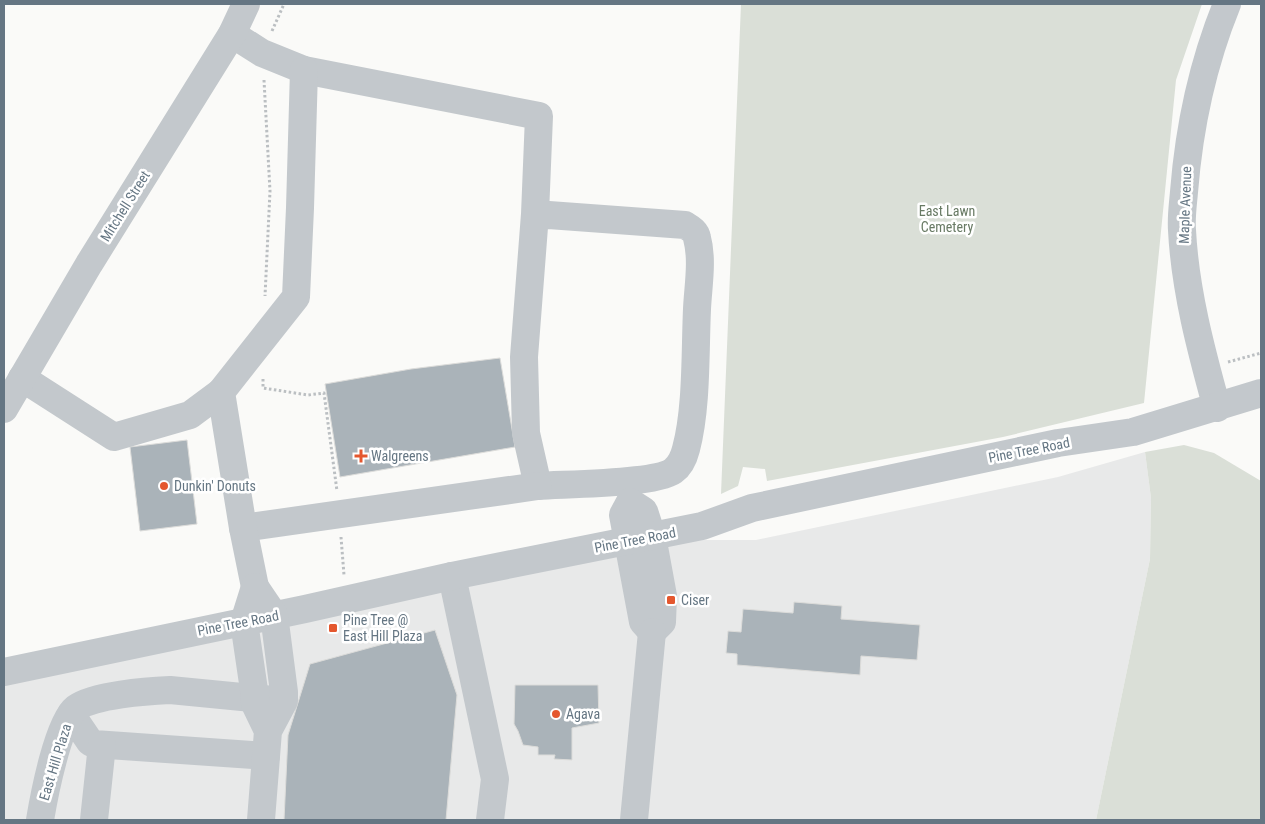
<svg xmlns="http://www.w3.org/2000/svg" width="1265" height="824" viewBox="0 0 1265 824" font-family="'Roboto Condensed',sans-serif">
  <rect width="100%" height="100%" fill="#fafaf8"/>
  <polygon fill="#e8e9e9" points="1145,452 1151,498 1150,559 1096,820 4,820 4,672 627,540 756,540 1058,477"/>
  <g fill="#dadfd7">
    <polygon points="741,4 1202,4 1176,80 1144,403 1003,437 767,481 765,469 743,467 738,486 721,494"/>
    <polygon points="1184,445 1214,453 1261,481 1261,820 1096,820 1150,559 1151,498 1145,452"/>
  </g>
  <g fill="#aab3b9" stroke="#dcdcda">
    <polygon points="500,358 515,447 340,477 325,384 411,369"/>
    <polygon points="187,440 197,524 140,531 130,447"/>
    <polygon points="794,602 842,606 841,619 920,625 917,660 861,656 860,675 737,665 737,654 726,653 728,631 741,632 743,609 793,613"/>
    <polygon points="435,630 457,695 446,820 284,820 288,735 310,664"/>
    <polygon points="515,685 598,685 599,723 572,728 572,760 554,759 555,755 538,755 538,747 523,745 518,731 514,724"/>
  </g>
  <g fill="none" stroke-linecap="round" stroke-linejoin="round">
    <g stroke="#bbbfc2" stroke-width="3" stroke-dasharray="2.5 2.5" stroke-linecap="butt">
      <polyline points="272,31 284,4"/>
      <polyline points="264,80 270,191 265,296"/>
      <polyline points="1228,362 1261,353"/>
      <polyline points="263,379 263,388 308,395 324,393 337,491"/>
      <polyline points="341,537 344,575"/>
    </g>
    <g stroke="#c3c8cc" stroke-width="28">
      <path d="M 232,34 L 262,53 L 304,70 L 539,116 L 535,214 L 524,357 L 526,433 L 538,486 C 564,484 655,484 673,471 C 680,466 684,457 686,449 C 697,408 695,352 697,309 C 698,287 703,260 697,238 C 696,231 690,228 685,225 L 535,214"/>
      <polyline points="22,378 114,437 190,415 221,392"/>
      <path d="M 1217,408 C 1201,350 1185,290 1182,230 C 1181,217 1183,204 1184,192 C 1189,128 1203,63 1227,4"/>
      <polyline points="4,409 89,264 232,34 246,4"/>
      <polygon points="630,502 644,511 652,536 663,596 662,622 652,632 643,622 623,515"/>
      <polyline points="243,528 538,486"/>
      <polyline points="452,576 495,779 490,820"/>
      <polyline points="255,587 243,528 221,392 296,297 300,208 304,70"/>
      <polyline points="4,672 305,609 452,576 702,526 752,508 1058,443 1133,432 1261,393"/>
      <polyline points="71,714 90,742 94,744 266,756"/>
      <path d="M 40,820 C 44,796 58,722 76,708 C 94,695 147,691 170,690 L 273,700"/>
      <polyline points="94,820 102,745"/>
      <polyline points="261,820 268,731 284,701 284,692 274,615 255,587 244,622 254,690 255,704 268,731"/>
      <polyline points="634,820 652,632"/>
    </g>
  </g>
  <g fill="#e4572e" stroke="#fff" stroke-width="2">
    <path d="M358.5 448.5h5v5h5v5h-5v5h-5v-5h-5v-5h5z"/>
    <circle cx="164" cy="486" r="5"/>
    <rect x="666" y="595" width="10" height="10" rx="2.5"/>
    <rect x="328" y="623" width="10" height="10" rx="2.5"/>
    <circle cx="556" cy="714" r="5"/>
  </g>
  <g text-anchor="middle" stroke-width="5" stroke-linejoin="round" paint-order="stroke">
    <g font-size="14" fill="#657683" stroke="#fff">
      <text transform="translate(1185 205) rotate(-88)" y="5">Maple Avenue</text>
      <text transform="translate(125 206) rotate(-58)" y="5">Mitchell Street</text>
      <text transform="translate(1029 450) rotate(-11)" y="5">Pine Tree Road</text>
      <text transform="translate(635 540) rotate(-11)" y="5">Pine Tree Road</text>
      <text transform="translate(238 623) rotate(-11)" y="5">Pine Tree Road</text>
      <text transform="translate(55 762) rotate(-73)" y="5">East Hill Plaza</text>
    </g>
    <g font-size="14" fill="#687a64" stroke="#fff">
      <text x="947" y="216">East Lawn<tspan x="947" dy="16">Cemetery</tspan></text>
    </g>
    <g font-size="14" fill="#657683" stroke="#fff" text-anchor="start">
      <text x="371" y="461">Walgreens</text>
      <text x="174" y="491">Dunkin' Donuts</text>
      <text x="681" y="605">Ciser</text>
      <text x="343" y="625">Pine Tree @<tspan x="343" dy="16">East Hill Plaza</tspan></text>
      <text x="566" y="719">Agava</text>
    </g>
  </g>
  <rect width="1265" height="824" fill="none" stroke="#657683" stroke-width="10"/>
</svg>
